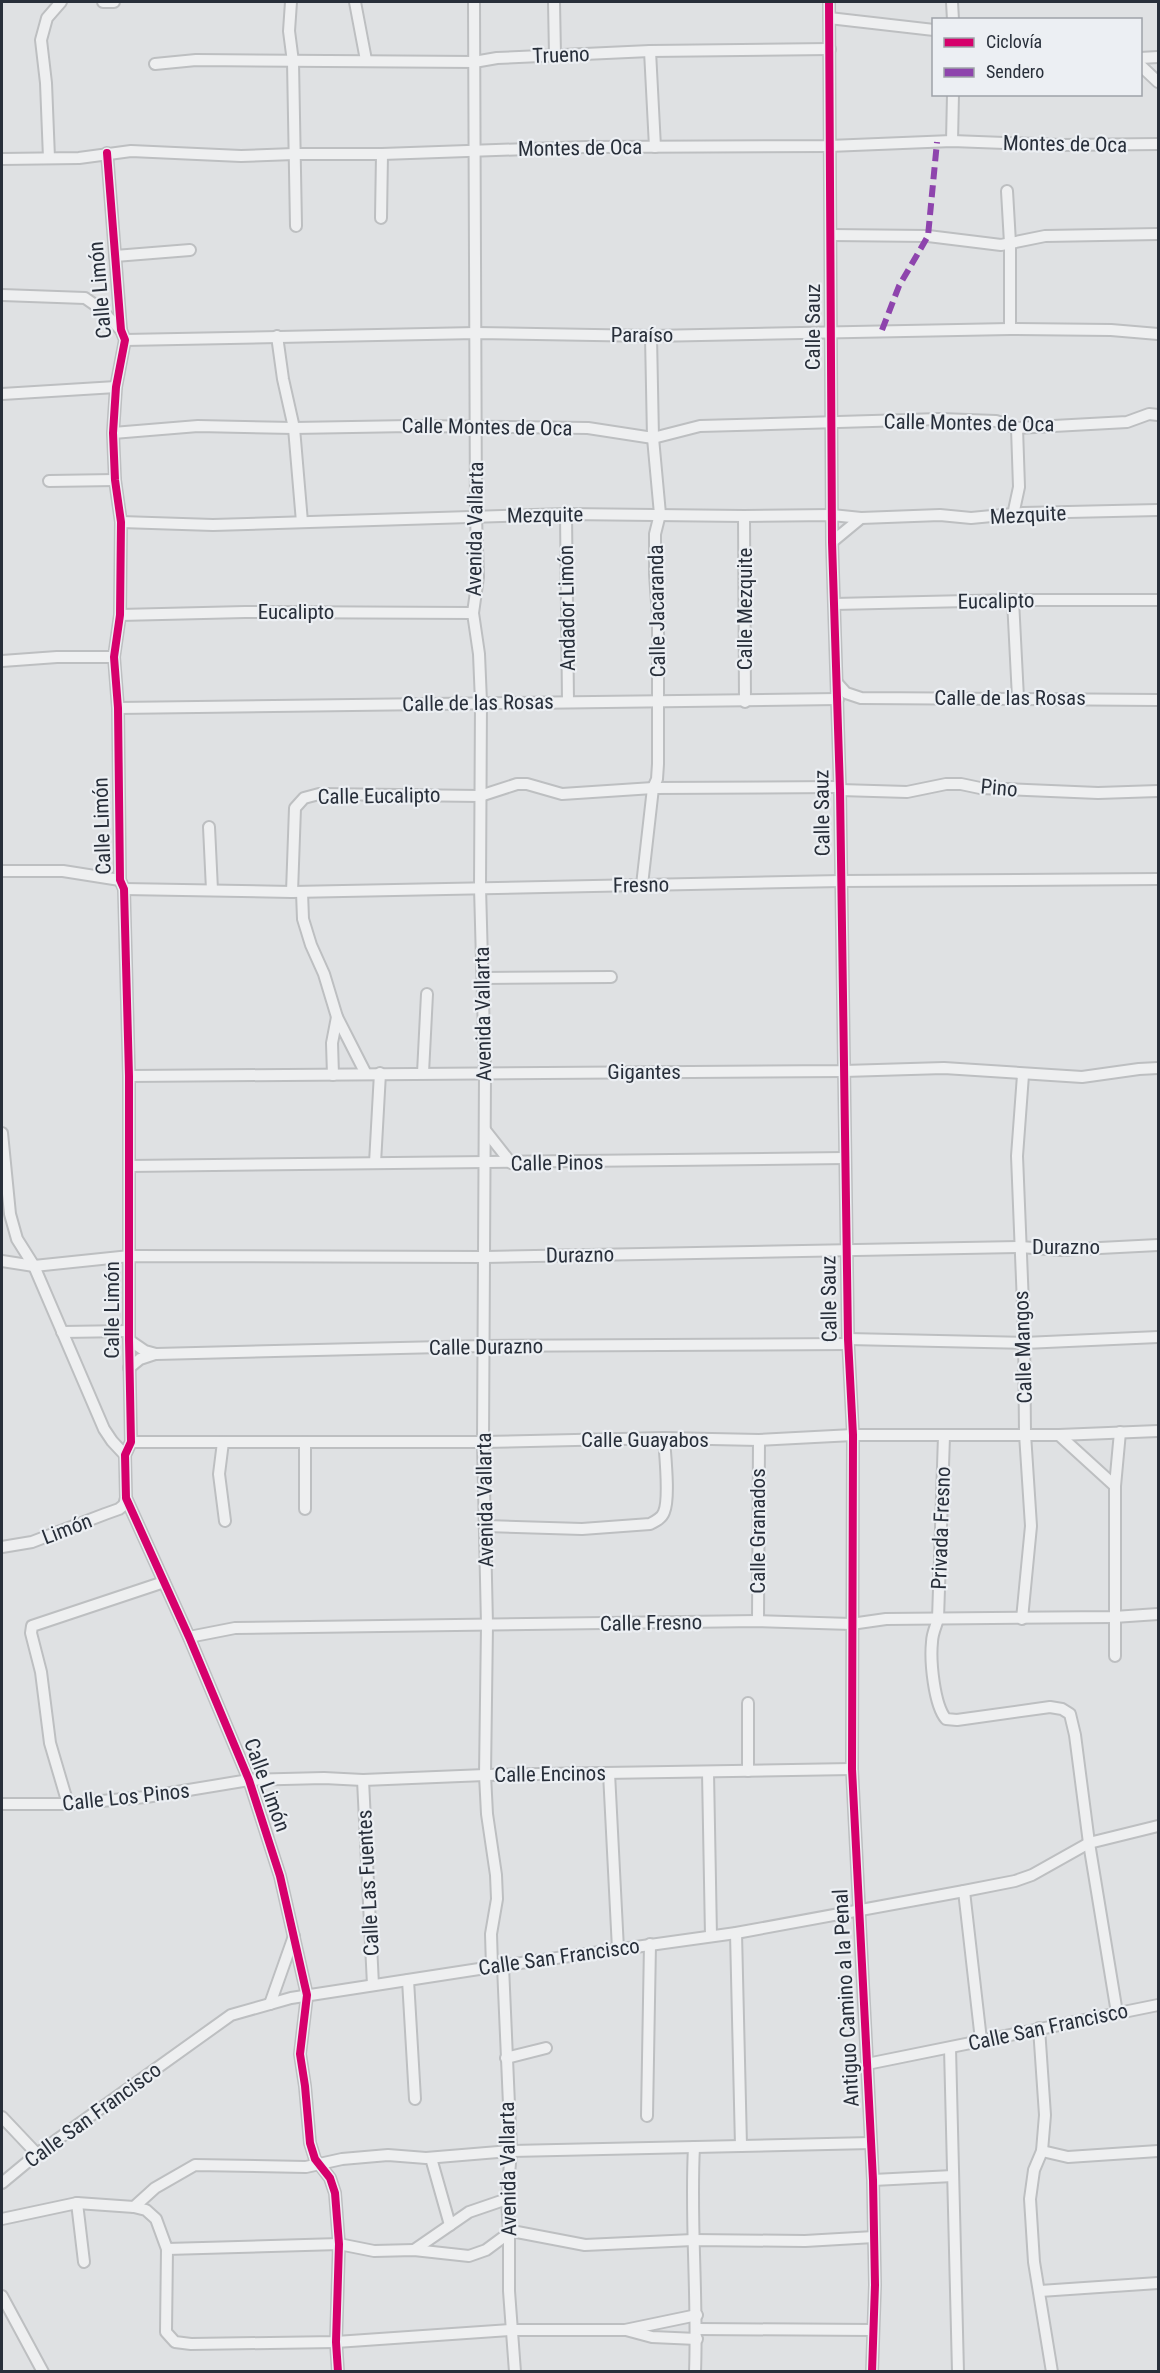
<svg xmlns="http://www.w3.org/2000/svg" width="1160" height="2373" viewBox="0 0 1160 2373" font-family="'Roboto Condensed',sans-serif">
  <rect width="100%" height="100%" fill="#dfe1e3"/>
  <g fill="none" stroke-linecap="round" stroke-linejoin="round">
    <defs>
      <g id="minor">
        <polyline points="103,2 114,2"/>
        <polyline points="291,2 289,31 293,62 296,226"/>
        <polyline points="355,2 366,60"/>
        <polyline points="474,2 476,517 478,577 473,613 479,654 481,702 480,887 485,1073 483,1442 487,1625 485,1775 487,1814 496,1875 497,1899 491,1934 492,1967"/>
        <polyline points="554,2 555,55"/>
        <polyline points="829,2 832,542 840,790 848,1339 853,1435 852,1769 873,2180 875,2285 872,2372"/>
        <polyline points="952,2 953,20"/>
        <polyline points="829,18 934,30"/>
        <polyline points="650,51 655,147"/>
        <polyline points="1140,58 1158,57"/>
        <polyline points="155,64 196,60 474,62 497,58 650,51 830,49"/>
        <polyline points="1140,65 1158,82"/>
        <polyline points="952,141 953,94"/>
        <polyline points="107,153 121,330 125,340 116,387 113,433 115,480 121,522 120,615 114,657 118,708 120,880 124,889 129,1076 129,1340 131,1442 125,1455 126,1498 189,1637 249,1780 280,1876 307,1995 300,2054 305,2086 310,2143 315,2159 330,2178 335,2193 339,2244 336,2342 338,2372"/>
        <polyline points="49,158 46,83 41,40 47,18 61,2"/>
        <polyline points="2,159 79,158 131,151 241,156 294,154 382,154 586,147 829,146 952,141 1061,145 1158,144"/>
        <polyline points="1007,191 1010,243 1010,329"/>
        <polyline points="381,218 382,154"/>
        <polyline points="831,235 928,236 1001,245 1045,236 1158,234"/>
        <polyline points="115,256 190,250"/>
        <polyline points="2,295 85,298 98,307 121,330"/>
        <polyline points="277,336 283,379 294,428 302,522"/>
        <polyline points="125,340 476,333 651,336 1010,329 1111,330 1158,334"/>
        <polyline points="2,394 116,387"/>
        <polyline points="113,433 198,426 294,428 410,426 588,428 653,438 700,426 940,419 996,421 1017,428 1127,422 1149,414 1158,415"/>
        <polyline points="49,481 115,480"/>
        <polyline points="566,514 568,702"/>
        <polyline points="1013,515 1019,487 1017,428"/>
        <polyline points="744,516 745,702"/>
        <polyline points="121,522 213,525 566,514 744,516 832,515 861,518 940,515 971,518 1023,513 1158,510"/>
        <polyline points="832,542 861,518"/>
        <polyline points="1013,600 1018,698"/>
        <polyline points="834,604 1013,600 1158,600"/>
        <polyline points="120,615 245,612 473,613"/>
        <polyline points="2,661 57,657 114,657"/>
        <polyline points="838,684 846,693 861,698 1158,700"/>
        <polyline points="118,708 838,699"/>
        <polyline points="840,790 907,792 946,784 961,784 980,788 1027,790 1098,793 1158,791"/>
        <polyline points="209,827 212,890"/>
        <polyline points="2,871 63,871 120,880"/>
        <polyline points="642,885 653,788 657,779 658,764 658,617 655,574 655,534 660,514 653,438 651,336"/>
        <polyline points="124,889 292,892 841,881 1158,879"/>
        <polyline points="292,892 295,808 304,798 319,794 480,796 517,784 527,784 562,794 653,788 840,787"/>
        <polyline points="302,892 303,919 311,945 324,974 337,1017 366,1074"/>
        <polyline points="483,978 611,977"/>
        <polyline points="423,1073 427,994"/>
        <polyline points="333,1075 332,1043 337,1017"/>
        <polyline points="129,1076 844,1071 944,1068 1082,1077 1139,1069 1158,1068"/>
        <polyline points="485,1130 511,1163"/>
        <polyline points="2,1133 10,1214 17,1239 34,1266 104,1429 112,1441 125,1455"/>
        <polyline points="375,1163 380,1073"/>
        <polyline points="129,1166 845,1158"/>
        <polyline points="2,1261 34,1266 130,1256 485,1257 1020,1247 1061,1250 1158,1245"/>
        <polyline points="62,1332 129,1331"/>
        <polyline points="848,1339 1024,1343 1158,1337"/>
        <polyline points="129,1340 145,1351 156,1354 484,1346 848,1344"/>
        <polyline points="129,1368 140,1359 155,1354"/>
        <polyline points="1059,1435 1115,1486"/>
        <path d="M 944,1436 L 938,1619 C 936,1626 932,1634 932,1642 C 930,1661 934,1705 946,1719 L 957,1720 L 1050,1707 L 1062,1709 L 1070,1714 L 1075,1735 L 1089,1843 L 1117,2013"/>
        <polyline points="131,1442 483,1442 664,1438 759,1440 853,1435 1059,1435 1158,1431"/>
        <polyline points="223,1442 219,1474 225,1521"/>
        <polyline points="305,1442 305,1509"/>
        <path d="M 485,1526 L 582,1529 L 650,1524 C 656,1521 662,1518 664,1512 C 670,1498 665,1455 664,1438"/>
        <polyline points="2,1547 32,1542 105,1514 119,1509 124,1505 126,1498"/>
        <polyline points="1022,1619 1031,1526 1025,1434 1024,1329 1017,1156 1023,1075"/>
        <polyline points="758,1621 759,1440"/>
        <polyline points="189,1637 235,1628 758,1621 851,1624 886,1619 1114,1617 1158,1614"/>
        <polyline points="1115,1656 1115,1486 1120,1432"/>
        <polyline points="748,1703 748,1771"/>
        <polyline points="708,1772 711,1936"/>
        <polyline points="609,1773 618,1949"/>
        <polyline points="363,1780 373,1985"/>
        <polyline points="2,1804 68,1804 146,1797 249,1780 324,1778 363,1780 485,1775 852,1769"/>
        <polyline points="68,1804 50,1743 41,1672 31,1633 32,1626 164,1582"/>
        <polyline points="964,1891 981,2040"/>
        <polyline points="736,1933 741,2146"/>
        <polyline points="503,1966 511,2151 507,2199 509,2233 509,2291 515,2372"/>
        <polyline points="408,1980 415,2099"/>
        <polyline points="270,2004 294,1936"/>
        <polyline points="1039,2028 1045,2115 1042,2151 1034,2170 1030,2199 1034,2262 1052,2372"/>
        <polyline points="950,2048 958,2372"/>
        <polyline points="506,2058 546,2048"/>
        <polyline points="867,2064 1158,2005"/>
        <polyline points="647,2116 650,1944"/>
        <polyline points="2,2117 37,2154"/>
        <path d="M 694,2147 C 690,2222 698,2296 695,2372"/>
        <polyline points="1042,2151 1068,2157 1158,2151"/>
        <polyline points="431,2158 450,2225"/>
        <polyline points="873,2180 953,2176"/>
        <polyline points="2,2183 37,2154 231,2015 291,1998 492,1967 736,1933 964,1891 1015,1881 1032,1875 1089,1843 1158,1826"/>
        <polyline points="77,2203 84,2262"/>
        <polyline points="134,2207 155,2188 195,2165 306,2167 342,2159 388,2155 426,2158 511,2151 871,2143"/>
        <polyline points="2,2219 77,2203 134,2207 146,2210 156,2219 167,2249 339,2244 374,2251 414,2250 469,2256 486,2250 509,2233 517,2232 585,2245 693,2240 805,2241 874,2237"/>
        <polyline points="167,2249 166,2332 175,2342 191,2344 336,2342 511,2330 625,2330 697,2315"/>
        <polyline points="414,2250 469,2212 507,2199"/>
        <polyline points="1040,2291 1158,2283"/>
        <polyline points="2,2296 43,2372"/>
        <polyline points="697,2329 872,2330"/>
        <polyline points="626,2330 652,2337 697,2339"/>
      </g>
    </defs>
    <use href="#minor" stroke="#bdbfc1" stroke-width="14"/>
    <use href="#minor" stroke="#eeeff0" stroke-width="10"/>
    <polyline stroke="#8e44ad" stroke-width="6" stroke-dasharray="12 6" stroke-linecap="butt" points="882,330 899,286 928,236 937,142"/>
    <defs>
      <g id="cycleway">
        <polyline points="829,2 832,542 840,790 848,1339 853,1435 852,1769 873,2180 875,2285 872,2372"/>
        <polyline points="107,153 121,330 125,340 116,387 113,433 115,480 121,522 120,615 114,657 118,708 120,880 124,889 129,1076 129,1340 131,1442 125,1455 126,1498 189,1637 249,1780 280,1876 307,1995 300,2054 305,2086 310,2143 315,2159 330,2178 335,2193 339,2244 336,2342 338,2372"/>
      </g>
    </defs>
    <use href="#cycleway" stroke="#eceff3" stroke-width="11"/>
    <use href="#cycleway" stroke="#d6006c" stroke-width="8"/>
  </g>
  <g text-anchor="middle" stroke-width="4.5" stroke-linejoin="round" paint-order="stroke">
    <g font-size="21" fill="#282f3a" stroke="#eceff3">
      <text transform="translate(561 55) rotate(-2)" y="7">Trueno</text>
      <text transform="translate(1065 144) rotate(1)" y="7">Montes de Oca</text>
      <text transform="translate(580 148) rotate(-1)" y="7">Montes de Oca</text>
      <text transform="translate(100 290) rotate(-95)" y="7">Calle Limón</text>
      <text transform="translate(813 327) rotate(-90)" y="7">Calle Sauz</text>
      <text x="642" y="342">Paraíso</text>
      <text transform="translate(969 423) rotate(1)" y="7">Calle Montes de Oca</text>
      <text transform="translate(487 427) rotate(1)" y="7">Calle Montes de Oca</text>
      <text transform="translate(545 515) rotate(-1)" y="7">Mezquite</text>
      <text transform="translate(1028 515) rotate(-3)" y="7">Mezquite</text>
      <text transform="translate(475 529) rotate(-89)" y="7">Avenida Vallarta</text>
      <text transform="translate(996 601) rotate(-1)" y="7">Eucalipto</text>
      <text transform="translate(567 608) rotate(-91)" y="7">Andador Limón</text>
      <text transform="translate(745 609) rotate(-90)" y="7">Calle Mezquite</text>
      <text transform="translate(657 611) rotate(-91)" y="7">Calle Jacaranda</text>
      <text x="296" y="619">Eucalipto</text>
      <text x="1010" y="705">Calle de las Rosas</text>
      <text transform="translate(478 703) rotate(-1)" y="7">Calle de las Rosas</text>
      <text transform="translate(999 788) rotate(5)" y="7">Pino</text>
      <text transform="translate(379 796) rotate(-1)" y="7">Calle Eucalipto</text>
      <text transform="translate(822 813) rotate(-91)" y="7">Calle Sauz</text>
      <text transform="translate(102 826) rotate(-92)" y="7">Calle Limón</text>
      <text transform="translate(641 885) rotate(-1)" y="7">Fresno</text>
      <text transform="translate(483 1014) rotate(-91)" y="7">Avenida Vallarta</text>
      <text x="644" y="1079">Gigantes</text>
      <text transform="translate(557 1163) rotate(-1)" y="7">Calle Pinos</text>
      <text x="1066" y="1254">Durazno</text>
      <text transform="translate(580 1255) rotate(-1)" y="7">Durazno</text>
      <text transform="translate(829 1299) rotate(-91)" y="7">Calle Sauz</text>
      <text transform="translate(112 1310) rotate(-90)" y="7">Calle Limón</text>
      <text transform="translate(486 1347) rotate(-1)" y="7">Calle Durazno</text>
      <text transform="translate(1023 1347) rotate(-92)" y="7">Calle Mangos</text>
      <text x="645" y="1447">Calle Guayabos</text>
      <text transform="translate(485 1500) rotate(-91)" y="7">Avenida Vallarta</text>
      <text transform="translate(941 1528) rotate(-88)" y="7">Privada Fresno</text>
      <text transform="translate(67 1529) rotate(-21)" y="7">Limón</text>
      <text transform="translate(758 1531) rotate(-90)" y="7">Calle Granados</text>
      <text transform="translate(651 1623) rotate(-1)" y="7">Calle Fresno</text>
      <text transform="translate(550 1774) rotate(-1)" y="7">Calle Encinos</text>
      <text transform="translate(267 1785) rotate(70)" y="7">Calle Limón</text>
      <text transform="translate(126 1797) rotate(-6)" y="7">Calle Los Pinos</text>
      <text transform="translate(368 1883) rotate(-93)" y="7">Calle Las Fuentes</text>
      <text transform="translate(559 1957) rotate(-8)" y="7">Calle San Francisco</text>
      <text transform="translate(846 1998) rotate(-93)" y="7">Antiguo Camino a la Penal</text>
      <text transform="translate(1048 2027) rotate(-12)" y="7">Calle San Francisco</text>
      <text transform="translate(93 2115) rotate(-36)" y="7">Calle San Francisco</text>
      <text transform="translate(508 2169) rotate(-91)" y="7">Avenida Vallarta</text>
    </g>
  </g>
  <rect width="1160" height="2373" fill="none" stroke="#282f3a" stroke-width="6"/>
  <rect x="932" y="18" width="210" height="78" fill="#eceff3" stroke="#9ea2a9" stroke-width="1.5"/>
  <rect x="944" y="38" width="30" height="9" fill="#d6006c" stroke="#9ea2a9" stroke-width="1.5"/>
  <text x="986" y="48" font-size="18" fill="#282f3a">Ciclovía</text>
  <rect x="944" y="68" width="30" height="9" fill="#8e44ad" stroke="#9ea2a9" stroke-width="1.5"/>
  <text x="986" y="78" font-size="18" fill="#282f3a">Sendero</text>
</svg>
